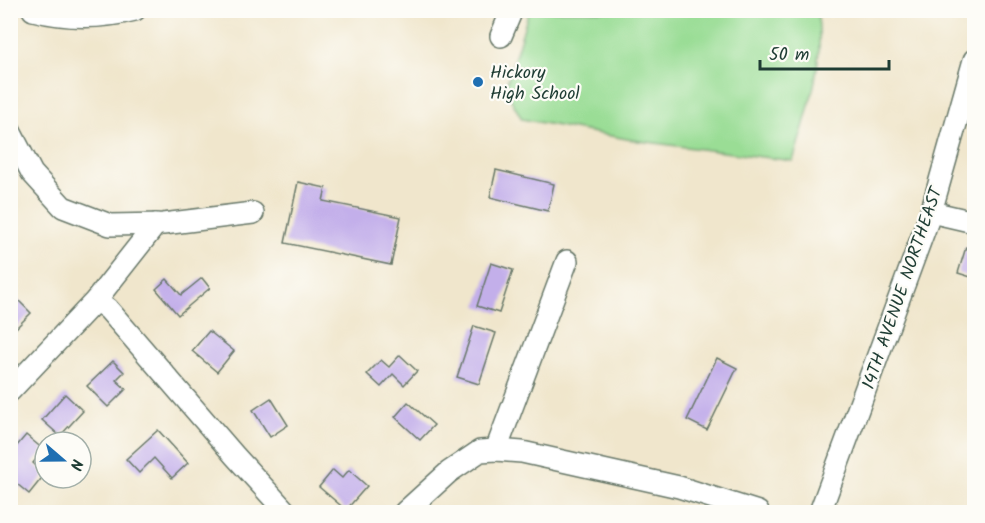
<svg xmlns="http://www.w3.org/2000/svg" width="985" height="523" viewBox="0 0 985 523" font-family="Kalam,sans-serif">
  <rect width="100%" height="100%" fill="#fdfcf7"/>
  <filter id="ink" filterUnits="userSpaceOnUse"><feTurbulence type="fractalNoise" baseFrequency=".0167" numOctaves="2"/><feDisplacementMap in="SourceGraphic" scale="12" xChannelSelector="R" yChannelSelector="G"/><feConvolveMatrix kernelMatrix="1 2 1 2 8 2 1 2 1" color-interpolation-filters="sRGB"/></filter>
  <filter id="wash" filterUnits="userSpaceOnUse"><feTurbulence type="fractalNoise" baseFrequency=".008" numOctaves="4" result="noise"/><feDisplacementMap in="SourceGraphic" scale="24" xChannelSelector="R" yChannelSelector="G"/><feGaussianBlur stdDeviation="1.35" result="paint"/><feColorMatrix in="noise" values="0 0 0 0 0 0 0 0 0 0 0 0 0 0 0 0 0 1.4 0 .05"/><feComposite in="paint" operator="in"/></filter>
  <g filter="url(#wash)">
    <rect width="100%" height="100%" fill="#f0e6cc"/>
    <path fill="#9add95" stroke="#5c8d64" stroke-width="1.5" d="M 529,11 L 817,11 C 826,61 807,113 793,161 L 632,140 L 522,119 L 505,89 Z"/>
    <g id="blocks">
      <g fill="#c3afea">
        <polygon points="496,170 554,184 548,211 490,197"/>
        <polygon points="298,182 326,188 323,201 401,217 391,265 285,243"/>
        <polygon points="966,247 974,250 974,278 958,273"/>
        <polygon points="491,263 513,270 499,313 477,306"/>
        <polygon points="202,278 210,288 178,315 156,289 167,279 181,295"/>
        <polygon points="12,294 31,313 14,330 10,326 10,296"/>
        <polygon points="474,326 496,333 479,384 457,377"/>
        <polygon points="209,331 234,351 217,372 192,351"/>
        <polygon points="400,355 417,371 404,385 393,374 381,387 367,374 381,360 389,367"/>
        <polygon points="717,358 737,368 707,430 687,420"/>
        <polygon points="113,361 124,372 116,380 126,389 108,407 87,386"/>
        <polygon points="65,394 83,411 60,436 42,420"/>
        <polygon points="271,398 288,425 270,437 253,410"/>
        <polygon points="408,402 434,425 420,440 395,417"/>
        <polygon points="158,430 188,463 172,478 154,458 139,473 126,459"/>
        <polygon points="26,435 44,450 33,463 45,474 29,494 10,478 10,454"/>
        <polygon points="333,470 342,478 349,470 367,486 346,510 319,487"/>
      </g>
    </g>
  </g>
  <g filter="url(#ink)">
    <use href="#blocks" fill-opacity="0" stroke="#687869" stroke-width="1.5"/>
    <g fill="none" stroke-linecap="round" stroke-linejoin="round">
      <defs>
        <g id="minor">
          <path d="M 33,10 C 68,19 100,19 135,10"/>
          <polyline points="501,36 512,10"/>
          <polyline points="10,131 32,173 63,207 110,225 163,224 253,213"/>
          <polyline points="931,212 974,222"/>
          <polyline points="96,300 156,224"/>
          <polyline points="10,391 96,300 108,309 235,456 286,512"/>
          <polyline points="496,450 522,452 679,487 758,512"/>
          <polyline points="405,512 449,472 480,451 496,450 567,261"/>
          <polyline points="820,512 931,212 974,60"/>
        </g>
      </defs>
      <use href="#minor" stroke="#687869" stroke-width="24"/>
      <use href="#minor" stroke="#fff" stroke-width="21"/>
    </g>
  </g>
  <circle fill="#1f6fb2" stroke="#fdfcf7" stroke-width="2" cx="478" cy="82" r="6"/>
  <g text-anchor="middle" stroke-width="4.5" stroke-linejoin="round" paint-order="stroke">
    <g font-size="18" fill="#1f3d34" stroke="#fdfcf7" text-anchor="start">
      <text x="490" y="78">Hickory<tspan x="490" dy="21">High School</tspan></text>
    </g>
    <g font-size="18" fill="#1f3d34" stroke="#fdfcf7">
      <text transform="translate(902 288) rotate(-71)" y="6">14TH AVENUE NORTHEAST</text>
    </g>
  </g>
  <rect width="985" height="523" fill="none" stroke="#fdfcf7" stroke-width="36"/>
  <g transform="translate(63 460) rotate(110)"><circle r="28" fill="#fdfcf7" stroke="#a4b0a9" stroke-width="1.5"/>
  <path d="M0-4.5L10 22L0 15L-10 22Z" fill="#1f6fb2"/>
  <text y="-9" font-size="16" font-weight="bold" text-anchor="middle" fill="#1f3d34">N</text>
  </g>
  <path d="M760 60v9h129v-9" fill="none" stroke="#1f3d34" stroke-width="3"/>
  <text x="769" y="60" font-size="18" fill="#1f3d34" stroke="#fdfcf7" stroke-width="4.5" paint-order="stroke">50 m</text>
</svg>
